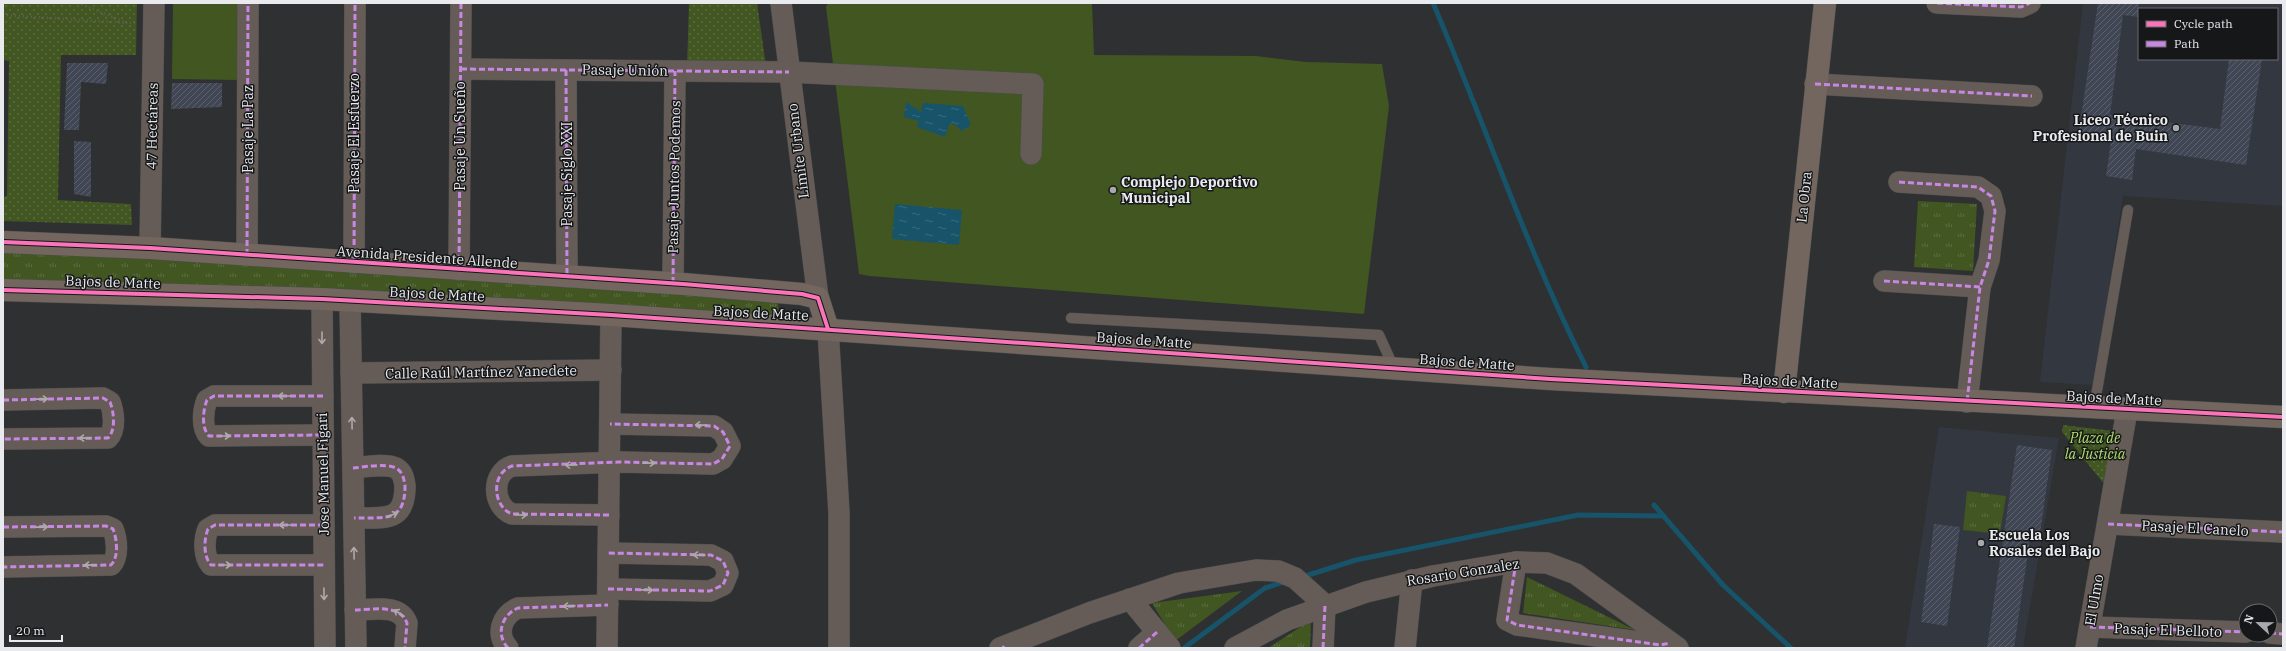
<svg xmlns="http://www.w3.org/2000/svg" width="2286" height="651" viewBox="0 0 2286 651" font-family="'IBM Plex Serif',serif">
  <defs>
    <pattern id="grass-tufts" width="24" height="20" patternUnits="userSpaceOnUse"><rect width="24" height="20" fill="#415620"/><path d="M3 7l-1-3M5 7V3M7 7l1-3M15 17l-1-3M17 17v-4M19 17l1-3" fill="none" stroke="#5c6e41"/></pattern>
    <pattern id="park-dots" width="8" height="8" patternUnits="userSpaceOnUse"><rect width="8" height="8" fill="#415620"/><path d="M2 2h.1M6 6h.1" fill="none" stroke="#5c6e41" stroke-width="1.8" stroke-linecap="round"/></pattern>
    <pattern id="water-ripples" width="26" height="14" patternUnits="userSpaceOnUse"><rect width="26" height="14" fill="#175369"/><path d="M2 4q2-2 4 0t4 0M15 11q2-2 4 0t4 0" fill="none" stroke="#396c7f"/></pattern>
    <pattern id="building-hatch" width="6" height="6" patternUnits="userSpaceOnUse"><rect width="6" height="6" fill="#404654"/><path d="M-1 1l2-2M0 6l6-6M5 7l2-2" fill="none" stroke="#5c616d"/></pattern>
  </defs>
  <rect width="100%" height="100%" fill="#2e3032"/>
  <g fill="#333740" fill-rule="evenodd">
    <path d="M 2083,3 L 2283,3 L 2283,206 L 2123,196 L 2094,385 L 2040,382 ZM 2139,9 L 2277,9 L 2277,59 L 2139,59 Z"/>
    <polygon points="1939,427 2059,438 2023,648 1905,648"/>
  </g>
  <g fill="url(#grass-tufts)">
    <polygon points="1918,201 1977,204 1973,271 1914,267"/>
    <polygon points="3,250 178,257 778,299 779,317 3,282"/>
    <polygon points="1967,491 2006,496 2000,534 1963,530"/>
    <polygon points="1527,577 1635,630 1523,613"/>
    <polygon points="1242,591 1175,641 1152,603"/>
    <polygon points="1311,620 1310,648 1268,648"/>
  </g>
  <g fill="url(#park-dots)">
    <polygon points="3,3 137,3 136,55 61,55 58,200 131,204 132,225 3,221 3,197 7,196 9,61 3,60"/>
    <polygon points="689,3 757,3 766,66 687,66"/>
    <polygon points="2063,425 2113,431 2105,485 2062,432"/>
  </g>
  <g fill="#415620">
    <polygon points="173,3 241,3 240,80 172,79"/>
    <polygon points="828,3 1092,3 1094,55 1256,56 1306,62 1382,64 1389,106 1364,314 869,276 859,274 826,7"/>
  </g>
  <g fill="url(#water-ripples)">
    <polygon points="906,102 921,112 923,103 963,106 971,125 962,131 954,124 949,124 945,137 917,127 919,121 904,117"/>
    <polygon points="895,204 962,210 959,245 892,239"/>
  </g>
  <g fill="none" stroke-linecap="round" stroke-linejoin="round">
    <g stroke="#175369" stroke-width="5">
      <path d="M 1433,3 C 1485,124 1527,250 1586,367"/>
      <polyline points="1654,505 1723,585 1791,648"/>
      <polyline points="1302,577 1356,560 1578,515 1664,516"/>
      <polyline points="1184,648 1265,588 1287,581"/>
    </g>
  </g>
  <g fill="url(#building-hatch)">
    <polygon points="2098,3 2139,3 2139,17 2123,15 2110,115 2220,129 2229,59 2262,59 2246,165 2136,149 2132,180 2106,176 2111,142 2078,137"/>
    <polygon points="67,63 108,63 106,84 81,82 79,130 64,130"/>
    <polygon points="172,83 222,83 222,107 171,109"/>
    <polygon points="74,141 91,142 91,197 74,194"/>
    <polygon points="2017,445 2052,450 2039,540 2030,539 2014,648 1987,648"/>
    <polygon points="1934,524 1960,527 1947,626 1921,622"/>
  </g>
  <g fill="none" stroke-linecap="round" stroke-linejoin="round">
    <defs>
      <g id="service">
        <polyline points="1071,318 1379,335 1394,368"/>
        <polyline points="2094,408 2128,210"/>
      </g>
      <g id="minor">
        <polyline points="781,3 818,298"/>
        <polyline points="1937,3 2021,7 2030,3"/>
        <polyline points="461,69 789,72 1033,84 1031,154"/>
        <polyline points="566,70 567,277"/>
        <polyline points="1815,84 2032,96"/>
        <polyline points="1899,182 1978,187 1991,196 1995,211 1989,260 1980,287 1967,402"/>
        <polyline points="150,248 154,3"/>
        <polyline points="247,255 248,3"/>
        <polyline points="354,263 355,3"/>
        <polyline points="459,270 461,3"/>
        <polyline points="1884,281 1980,287"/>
        <polyline points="673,283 675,71"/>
        <polyline points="322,299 325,648"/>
        <polyline points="350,301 356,648"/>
        <polyline points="828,329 839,513 839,648"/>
        <polyline points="351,373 611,370"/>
        <path d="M 323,396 L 214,396 L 207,400 C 203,410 201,428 209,436 L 323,435"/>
        <path d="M 3,400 L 103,398 L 110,402 C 114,412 116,430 108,438 L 3,439"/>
        <path d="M 353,468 C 365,467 385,463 396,468 C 403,472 404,479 405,486 C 405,524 383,517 354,518"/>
        <path d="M 609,515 L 512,514 C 492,506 491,473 512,466 L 619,462 L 713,464 L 722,459 L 730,446 L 723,432 L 714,426 L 610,424"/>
        <polyline points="2108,524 2283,532"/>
        <path d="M 324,525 L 215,525 L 208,529 C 204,539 203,556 211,565 L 324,565"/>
        <path d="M 3,527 L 106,526 L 113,529 C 117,539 119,557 111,565 L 3,567"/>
        <polyline points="1516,562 1507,620 1517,625 1660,645 1670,643"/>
        <polyline points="608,589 710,591 723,585 728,573 723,561 711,555 608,553"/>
        <polyline points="1130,599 1170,648"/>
        <path d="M 355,610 C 372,610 399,603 407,623 L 405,648"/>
        <polyline points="2090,627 2246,632"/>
        <polyline points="2270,633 2283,634"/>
        <path d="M 508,648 C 495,634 502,615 518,608 L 608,605"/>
        <polyline points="607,648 611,315"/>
        <polyline points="1000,648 1089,613 1179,583 1256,570 1278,571 1295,578 1325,605 1323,648"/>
        <polyline points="1139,648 1157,632"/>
        <polyline points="1235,648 1287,620 1366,592 1433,576 1516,562 1547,563 1576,574 1678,648"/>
        <polyline points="1405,648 1412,580"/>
        <polyline points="2086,648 2127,410"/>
      </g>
      <g id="secondary">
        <polyline points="3,242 150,248 683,284 802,294 818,298 828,329"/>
        <polyline points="3,290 322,299 611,315 1550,379 2283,417"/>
        <polyline points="1784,392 1825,3"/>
      </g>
    </defs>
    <use href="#service" stroke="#4d4e4f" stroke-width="11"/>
    <use href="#minor" stroke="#4d4e4f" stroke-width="22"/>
    <use href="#secondary" stroke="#4d4e4f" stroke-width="23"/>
    <g stroke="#635d5b" stroke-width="2.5" stroke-dasharray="1 3" stroke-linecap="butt">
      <polyline points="78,3 127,23 135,23"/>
      <polyline points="3,15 127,23"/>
    </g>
    <use href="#service" stroke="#665c57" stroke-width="10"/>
    <use href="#minor" stroke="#665c57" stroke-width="21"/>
    <use href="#secondary" stroke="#73665f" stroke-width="22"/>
    <g stroke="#c787e3" stroke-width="3" stroke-dasharray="6 3" stroke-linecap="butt">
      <polyline points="1937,3 2021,7 2030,3"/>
      <polyline points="461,69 789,72"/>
      <polyline points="566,70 567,277"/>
      <polyline points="1815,84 2032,96"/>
      <polyline points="1899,182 1978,187 1991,196 1995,211 1989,260 1980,287 1967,402"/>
      <polyline points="247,255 248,3"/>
      <polyline points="354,263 355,3"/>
      <polyline points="459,270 461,3"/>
      <polyline points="1884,281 1980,287"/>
      <polyline points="673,283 675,71"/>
      <path d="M 323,396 L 214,396 L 207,400 C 203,410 201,428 209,436 L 323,435"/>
      <path d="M 3,400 L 103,398 L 110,402 C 114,412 116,430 108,438 L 3,439"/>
      <path d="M 353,468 C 365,467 385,463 396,468 C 403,472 404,479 405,486 C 405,524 383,517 354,518"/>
      <path d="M 609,515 L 512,514 C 492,506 491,473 512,466 L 619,462 L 713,464 L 722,459 L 730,446 L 723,432 L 714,426 L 610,424"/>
      <polyline points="2108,524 2283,532"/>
      <path d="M 324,525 L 215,525 L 208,529 C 204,539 203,556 211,565 L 324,565"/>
      <path d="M 3,527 L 106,526 L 113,529 C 117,539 119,557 111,565 L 3,567"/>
      <polyline points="1516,562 1507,620 1517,625 1660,645 1670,643"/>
      <polyline points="608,589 710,591 723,585 728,573 723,561 711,555 608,553"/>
      <path d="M 355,610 C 372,610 399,603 407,623 L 405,648"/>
      <polyline points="2090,627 2246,632"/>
      <polyline points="2270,633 2283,634"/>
      <path d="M 508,648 C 495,634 502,615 518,608 L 608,605"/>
      <polyline points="1003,648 1004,646"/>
      <polyline points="1139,648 1157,632"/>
      <polyline points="1323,648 1325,605"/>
    </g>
    <defs>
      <g id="cycleway">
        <polyline points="3,242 150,248 683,284 802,294 818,298 828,329"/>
        <polyline points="3,290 322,299 611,315 1550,379 2283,417"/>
      </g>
    </defs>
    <use href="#cycleway" stroke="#161719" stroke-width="6"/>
    <use href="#cycleway" stroke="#fb73b8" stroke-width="4"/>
  </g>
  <defs><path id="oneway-shaft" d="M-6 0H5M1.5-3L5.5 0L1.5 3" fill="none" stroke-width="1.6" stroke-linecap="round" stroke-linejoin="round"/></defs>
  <g stroke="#aeaaaa">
    <use href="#oneway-shaft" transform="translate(322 338) rotate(90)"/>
    <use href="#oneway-shaft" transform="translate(284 396) rotate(180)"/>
    <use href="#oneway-shaft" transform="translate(42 399) rotate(-1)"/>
    <use href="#oneway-shaft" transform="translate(352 423) rotate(-91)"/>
    <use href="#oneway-shaft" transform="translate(701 425) rotate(-179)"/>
    <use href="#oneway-shaft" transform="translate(224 436)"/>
    <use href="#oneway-shaft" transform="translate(85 438) rotate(179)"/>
    <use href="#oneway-shaft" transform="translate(649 463) rotate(1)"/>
    <use href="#oneway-shaft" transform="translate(571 465) rotate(179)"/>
    <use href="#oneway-shaft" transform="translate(392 515) rotate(-20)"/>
    <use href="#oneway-shaft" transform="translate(521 515) rotate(2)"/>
    <use href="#oneway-shaft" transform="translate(285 525) rotate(180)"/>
    <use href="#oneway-shaft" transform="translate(42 527) rotate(-1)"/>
    <use href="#oneway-shaft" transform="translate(354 553) rotate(-91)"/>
    <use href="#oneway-shaft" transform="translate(699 555) rotate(-179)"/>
    <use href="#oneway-shaft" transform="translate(90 565) rotate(179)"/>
    <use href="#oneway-shaft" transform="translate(225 565)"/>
    <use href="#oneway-shaft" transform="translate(647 590) rotate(1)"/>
    <use href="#oneway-shaft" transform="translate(324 594) rotate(89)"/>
    <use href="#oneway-shaft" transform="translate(569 606) rotate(179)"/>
    <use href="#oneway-shaft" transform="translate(399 613) rotate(-147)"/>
  </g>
  <g fill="#a7a9ac" stroke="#161719" stroke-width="1.5">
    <circle cx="2176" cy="128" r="4"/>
    <circle cx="1113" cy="190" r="4"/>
    <circle cx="1981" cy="543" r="4"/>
  </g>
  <g text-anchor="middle" stroke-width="3" stroke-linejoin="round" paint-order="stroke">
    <g font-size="14" fill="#e8eaed" stroke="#161719">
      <text transform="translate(625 70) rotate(1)" y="5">Pasaje Unión</text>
      <text transform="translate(152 126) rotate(-89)" y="5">47 Hectáreas</text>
      <text transform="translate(248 129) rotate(-90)" y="5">Pasaje La Paz</text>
      <text transform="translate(354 133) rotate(-90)" y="5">Pasaje El Esfuerzo</text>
      <text transform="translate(460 136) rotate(-90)" y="5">Pasaje Un Sueño</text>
      <text transform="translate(798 151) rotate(-97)" y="5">Límite Urbano</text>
      <text transform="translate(567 174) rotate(-90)" y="5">Pasaje Siglo XXI</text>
      <text transform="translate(674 177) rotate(-89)" y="5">Pasaje Juntos Podemos</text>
      <text transform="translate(1804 197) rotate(-84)" y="5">La Obra</text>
      <text transform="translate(427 257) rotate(4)" y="5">Avenida Presidente Allende</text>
      <text transform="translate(113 282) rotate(2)" y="5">Bajos de Matte</text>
      <text transform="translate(437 294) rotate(3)" y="5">Bajos de Matte</text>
      <text transform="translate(761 313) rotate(3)" y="5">Bajos de Matte</text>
      <text transform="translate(1144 340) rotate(4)" y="5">Bajos de Matte</text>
      <text transform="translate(1467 362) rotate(4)" y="5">Bajos de Matte</text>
      <text transform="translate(481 372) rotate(-1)" y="5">Calle Raúl Martínez Yanedete</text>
      <text transform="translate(1790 381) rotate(3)" y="5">Bajos de Matte</text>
      <text transform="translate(2114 398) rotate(3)" y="5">Bajos de Matte</text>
      <text transform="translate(323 474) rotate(-91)" y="5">Jose Manuel Figari</text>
      <text transform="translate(2195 528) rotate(3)" y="5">Pasaje El Canelo</text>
      <text transform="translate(1463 572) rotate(-9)" y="5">Rosario Gonzalez</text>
      <text transform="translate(2094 600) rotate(-80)" y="5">El Ulmo</text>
      <text transform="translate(2168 630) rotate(2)" y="5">Pasaje El Belloto</text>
    </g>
    <g font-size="14" font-weight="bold" fill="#e8eaed" stroke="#161719" text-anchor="start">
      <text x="2168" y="125" text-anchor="end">Liceo Técnico<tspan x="2168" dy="16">Profesional de Buin</tspan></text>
      <text x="1121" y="187">Complejo Deportivo<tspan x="1121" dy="16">Municipal</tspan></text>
      <text x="1989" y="540">Escuela Los<tspan x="1989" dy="16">Rosales del Bajo</tspan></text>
    </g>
    <g font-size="14" font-style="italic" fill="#b0e06d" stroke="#161719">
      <text x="2095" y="443">Plaza de<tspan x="2095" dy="16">la Justicia</tspan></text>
    </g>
  </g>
  <rect width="2286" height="651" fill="none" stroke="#e8eaed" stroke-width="8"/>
  <rect x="2138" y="8" width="140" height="52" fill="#161719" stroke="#6a6b6e"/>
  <rect x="2146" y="21" width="20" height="6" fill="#fb73b8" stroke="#6a6b6e"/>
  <text x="2174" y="28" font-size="12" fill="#e8eaed">Cycle path</text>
  <rect x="2146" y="41" width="20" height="6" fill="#c787e3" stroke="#6a6b6e"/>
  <text x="2174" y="48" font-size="12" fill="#e8eaed">Path</text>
  <g transform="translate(2258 623) rotate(292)"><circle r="19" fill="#161719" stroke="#6a6b6e"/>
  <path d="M0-3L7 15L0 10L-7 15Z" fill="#a7a9ac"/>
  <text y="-6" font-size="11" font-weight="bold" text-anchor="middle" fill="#e8eaed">N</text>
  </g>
  <path d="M10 635v6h52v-6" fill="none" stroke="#e8eaed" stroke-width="2"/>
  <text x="16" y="635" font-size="12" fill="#e8eaed" stroke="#161719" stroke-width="3" paint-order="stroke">20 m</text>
</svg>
